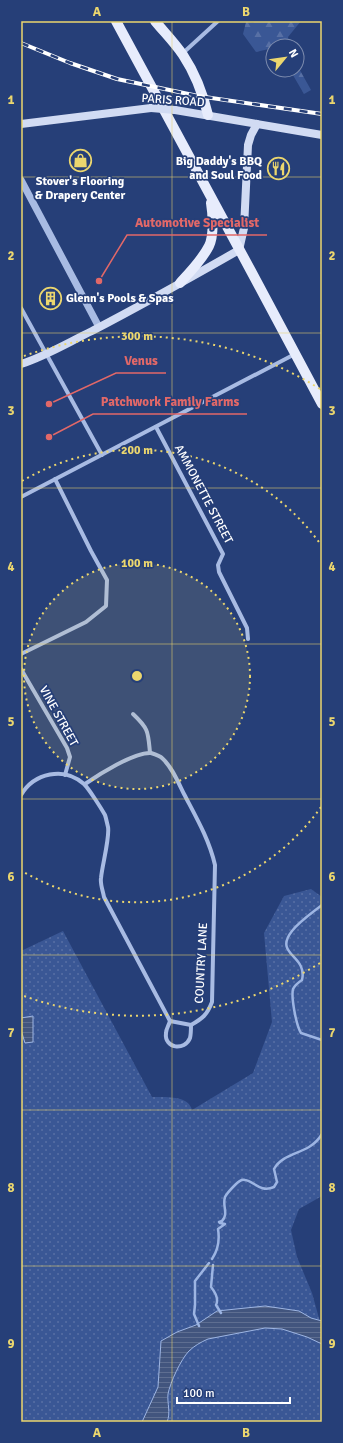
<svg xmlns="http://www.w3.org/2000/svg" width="343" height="1443" viewBox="0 0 343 1443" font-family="Signika,sans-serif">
  <defs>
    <pattern id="grass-dots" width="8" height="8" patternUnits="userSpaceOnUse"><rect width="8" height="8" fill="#3a5795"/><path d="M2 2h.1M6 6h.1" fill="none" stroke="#5870a5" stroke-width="1.8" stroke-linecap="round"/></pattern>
    <pattern id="forest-firs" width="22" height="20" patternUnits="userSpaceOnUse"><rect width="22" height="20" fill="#3a5795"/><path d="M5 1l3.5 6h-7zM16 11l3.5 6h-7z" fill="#5870a5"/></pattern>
    <pattern id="water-rules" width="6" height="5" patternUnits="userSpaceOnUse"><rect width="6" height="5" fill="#42557e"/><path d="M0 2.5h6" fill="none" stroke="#5e6e91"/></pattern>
  </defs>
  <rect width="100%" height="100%" fill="#263f78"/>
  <path fill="url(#grass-dots)" d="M 311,889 L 322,897 L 322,1196 L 299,1209 L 291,1230 L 297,1257 L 312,1293 L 322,1329 L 322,1422 L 21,1422 L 21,951 L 63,931 L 152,1097 C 164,1097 189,1095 192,1110 L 253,1073 L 272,1022 L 264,933 L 284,896 Z"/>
  <g fill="url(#forest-firs)">
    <polygon points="256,21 301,21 288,37 290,46 273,46 273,48 256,52 243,34 246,22 253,23"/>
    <polygon points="297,65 311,90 304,94 290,70 297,70"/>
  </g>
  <g fill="url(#water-rules)" stroke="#9db5e3">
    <polygon points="33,1016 33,1042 25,1043 21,1030 21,1018"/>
    <path d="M 265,1306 L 299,1311 L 311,1318 L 322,1321 L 322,1344 L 307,1337 L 282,1329 L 265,1328 L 208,1339 C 201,1342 194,1346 189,1351 C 181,1359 170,1383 168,1394 C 167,1403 171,1413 167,1422 L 142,1422 L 158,1387 L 161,1341 L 177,1332 L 196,1325 L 217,1311 Z"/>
  </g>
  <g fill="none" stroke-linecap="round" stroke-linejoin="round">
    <g stroke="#9db5e3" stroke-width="2.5">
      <path d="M 322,905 C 312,913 300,921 292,931 C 273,955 308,955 302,980 C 299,982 295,985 293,989 C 291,997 296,1025 301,1033 L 322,1040"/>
      <path d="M 212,1259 C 218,1250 220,1241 218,1229 L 225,1224 L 220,1223 L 219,1222 L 222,1221 C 229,1214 222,1206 225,1197 C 227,1193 231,1189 235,1185 C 238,1182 241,1179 245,1180 C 254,1181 260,1193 274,1187 L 277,1182 L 274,1169 C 281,1156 297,1154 309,1147 C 314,1144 319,1139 322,1134"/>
      <path d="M 213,1265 L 211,1287 C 215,1292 219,1299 216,1305 L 221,1313"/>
      <polyline points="199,1326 194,1314 195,1305 195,1281 209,1263"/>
    </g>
    <g stroke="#a8bbe3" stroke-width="4">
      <polyline points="183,53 218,21"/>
      <polyline points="21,308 102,455"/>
      <polyline points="156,427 223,554 218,565 219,572 247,628 248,639"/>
      <polyline points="21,497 295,354"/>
      <polyline points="21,654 86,622 106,606 107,580 91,551 55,479"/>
      <polyline points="21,669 67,748 70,757 65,775"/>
      <path d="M 133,714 C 149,729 148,732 150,753"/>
      <path d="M 21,795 C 34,773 64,766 84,784 C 89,789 101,808 105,815 C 106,818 107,823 108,827 C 110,837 102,866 101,878 C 100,884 103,891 104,897 L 170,1021 L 191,1025 C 203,1018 207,1015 212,1002 L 215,865 C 209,839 196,817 184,794 C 178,782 172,767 162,758 C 160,756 154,754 151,753 C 134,752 98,775 85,784"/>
      <path d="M 170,1021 C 169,1025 166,1029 166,1033 C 164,1049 185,1051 190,1038 C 191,1034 191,1029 191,1025"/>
    </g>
    <polyline stroke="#a8bbe3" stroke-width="7" points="21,180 99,327"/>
    <g stroke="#d1dbf3" stroke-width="8">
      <polyline points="175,110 322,135"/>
      <polyline points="21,124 151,108"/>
      <path d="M 21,364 C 46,356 69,342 92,331 C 142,305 190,278 239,250 L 244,228 L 248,145 L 251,135 L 257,124"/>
    </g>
    <g stroke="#e7ecfc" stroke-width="10">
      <path d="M 116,21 C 185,148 254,276 322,404"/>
      <path d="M 155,21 C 164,32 175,43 183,55 C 195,73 203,94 208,115"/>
      <path d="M 180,283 C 190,272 202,260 209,246 C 214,236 213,215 211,203"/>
    </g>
    <defs>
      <polyline id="rail" points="21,43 70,63 117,79 198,96 322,114"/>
    </defs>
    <use href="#rail" stroke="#fff" stroke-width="4"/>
    <use href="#rail" stroke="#263f78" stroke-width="2.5" stroke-dasharray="8" stroke-linecap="butt"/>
    <polyline stroke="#d1dbf3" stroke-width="8" points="151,108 175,110"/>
  </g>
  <path fill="none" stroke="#ebd66e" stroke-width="1" stroke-opacity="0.55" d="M 172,21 L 172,1422M 21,177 L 322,177M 21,333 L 322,333M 21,488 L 322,488M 21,644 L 322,644M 21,799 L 322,799M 21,955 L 322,955M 21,1110 L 322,1110M 21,1266 L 322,1266"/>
  <circle cx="137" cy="676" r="113" fill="#ebd66e" fill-opacity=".12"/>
  <g fill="none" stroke="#ebd66e" stroke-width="2" stroke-dasharray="2 4">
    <circle cx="137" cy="676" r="113"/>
    <path d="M321 807A226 226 0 0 1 22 871M22 481A226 226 0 0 1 321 545"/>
    <path d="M320 963A340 340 0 0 1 24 996M24 356A340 340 0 0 1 320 389"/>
  </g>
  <defs>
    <symbol id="shop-ring" viewBox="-11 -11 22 22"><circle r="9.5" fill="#263f78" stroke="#ebd66e" stroke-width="1.5"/><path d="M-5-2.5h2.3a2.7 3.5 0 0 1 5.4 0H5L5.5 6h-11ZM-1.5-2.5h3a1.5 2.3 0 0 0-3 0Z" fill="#ebd66e"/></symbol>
    <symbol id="restaurant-ring" viewBox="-11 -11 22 22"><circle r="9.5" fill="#263f78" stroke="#ebd66e" stroke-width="1.5"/><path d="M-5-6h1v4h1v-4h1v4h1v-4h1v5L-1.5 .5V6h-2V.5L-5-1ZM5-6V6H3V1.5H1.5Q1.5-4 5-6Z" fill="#ebd66e"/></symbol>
    <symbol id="building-ring" viewBox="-11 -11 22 22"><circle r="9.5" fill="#263f78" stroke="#ebd66e" stroke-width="1.5"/><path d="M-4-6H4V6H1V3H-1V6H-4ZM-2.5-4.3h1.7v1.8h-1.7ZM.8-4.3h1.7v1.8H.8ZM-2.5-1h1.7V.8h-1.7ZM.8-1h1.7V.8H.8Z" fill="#ebd66e"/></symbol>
  </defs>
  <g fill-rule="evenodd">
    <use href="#shop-ring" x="68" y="148" width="25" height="25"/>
    <use href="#restaurant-ring" x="266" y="156" width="25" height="25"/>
    <use href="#building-ring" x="38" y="286" width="25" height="25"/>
  </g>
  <g text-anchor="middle" stroke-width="3.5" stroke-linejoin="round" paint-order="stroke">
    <g font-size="12" fill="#fff" stroke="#263f78">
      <text transform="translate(173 100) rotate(4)" y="4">PARIS ROAD</text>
      <text transform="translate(204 494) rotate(62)" y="4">AMMONETTE STREET</text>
      <text transform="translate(59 716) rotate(61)" y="4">VINE STREET</text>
      <text transform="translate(201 963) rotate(-87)" y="4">COUNTRY LANE</text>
    </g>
    <g font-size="12" font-weight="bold" fill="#fff" stroke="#263f78" text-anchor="end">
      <text x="262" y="165">Big Daddy's BBQ<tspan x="262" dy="14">and Soul Food</tspan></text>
      <text x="80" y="185" text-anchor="middle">Stover's Flooring<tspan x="80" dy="14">&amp; Drapery Center</tspan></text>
      <text x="66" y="302" text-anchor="start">Glenn's Pools &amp; Spas</text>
    </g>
  </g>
  <circle cx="137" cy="676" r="6" fill="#ebd66e" stroke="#263f78" stroke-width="2"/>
  <g font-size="12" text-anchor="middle" font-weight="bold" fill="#ebd66e" stroke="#263f78" stroke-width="3.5" stroke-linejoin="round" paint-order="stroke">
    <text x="137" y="340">300 m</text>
    <text x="137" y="454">200 m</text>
    <text x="137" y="567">100 m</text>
  </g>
  <path fill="none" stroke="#e26868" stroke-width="1.5" d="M99 281L127 235H267M49 404L116 373H166M49 437L93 414H247"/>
  <g fill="#e26868" stroke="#263f78" stroke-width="1.5">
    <circle cx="99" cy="281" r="4"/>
    <circle cx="49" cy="404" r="4"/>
    <circle cx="49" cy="437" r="4"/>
  </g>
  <g font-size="13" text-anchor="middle" font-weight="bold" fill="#e26868" stroke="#263f78" stroke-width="3.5" stroke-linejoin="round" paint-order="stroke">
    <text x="197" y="227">Automotive Specialist</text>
    <text x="141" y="365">Venus</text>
    <text x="170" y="406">Patchwork Family Farms</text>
  </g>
  <rect width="343" height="1443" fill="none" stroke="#263f78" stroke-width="44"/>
  <g transform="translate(285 58) rotate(61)"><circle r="19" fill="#263f78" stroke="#7d8cae"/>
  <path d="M0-3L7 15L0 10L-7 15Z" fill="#ebd66e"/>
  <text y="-6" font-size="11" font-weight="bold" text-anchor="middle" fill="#ffffff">N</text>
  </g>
  <path d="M177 1397v6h113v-6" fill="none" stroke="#ffffff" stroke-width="2"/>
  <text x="183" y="1397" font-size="12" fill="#ffffff" stroke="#263f78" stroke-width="3" paint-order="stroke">100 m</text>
  <rect x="22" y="22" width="299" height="1399" fill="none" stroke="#ebd66e" stroke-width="1.5"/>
  <g font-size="13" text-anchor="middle" font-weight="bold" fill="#ebd66e">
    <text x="97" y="16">A</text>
    <text x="246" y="16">B</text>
    <text x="11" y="104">1</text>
    <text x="332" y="104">1</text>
    <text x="11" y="260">2</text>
    <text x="332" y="260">2</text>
    <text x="11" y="415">3</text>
    <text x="332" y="415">3</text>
    <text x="11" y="571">4</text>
    <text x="332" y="571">4</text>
    <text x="11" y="726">5</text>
    <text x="332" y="726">5</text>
    <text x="11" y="881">6</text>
    <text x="332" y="881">6</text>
    <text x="11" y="1037">7</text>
    <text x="332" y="1037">7</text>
    <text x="11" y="1192">8</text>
    <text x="332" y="1192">8</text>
    <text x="11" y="1348">9</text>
    <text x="332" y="1348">9</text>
    <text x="97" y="1437">A</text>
    <text x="246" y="1437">B</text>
  </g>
</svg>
